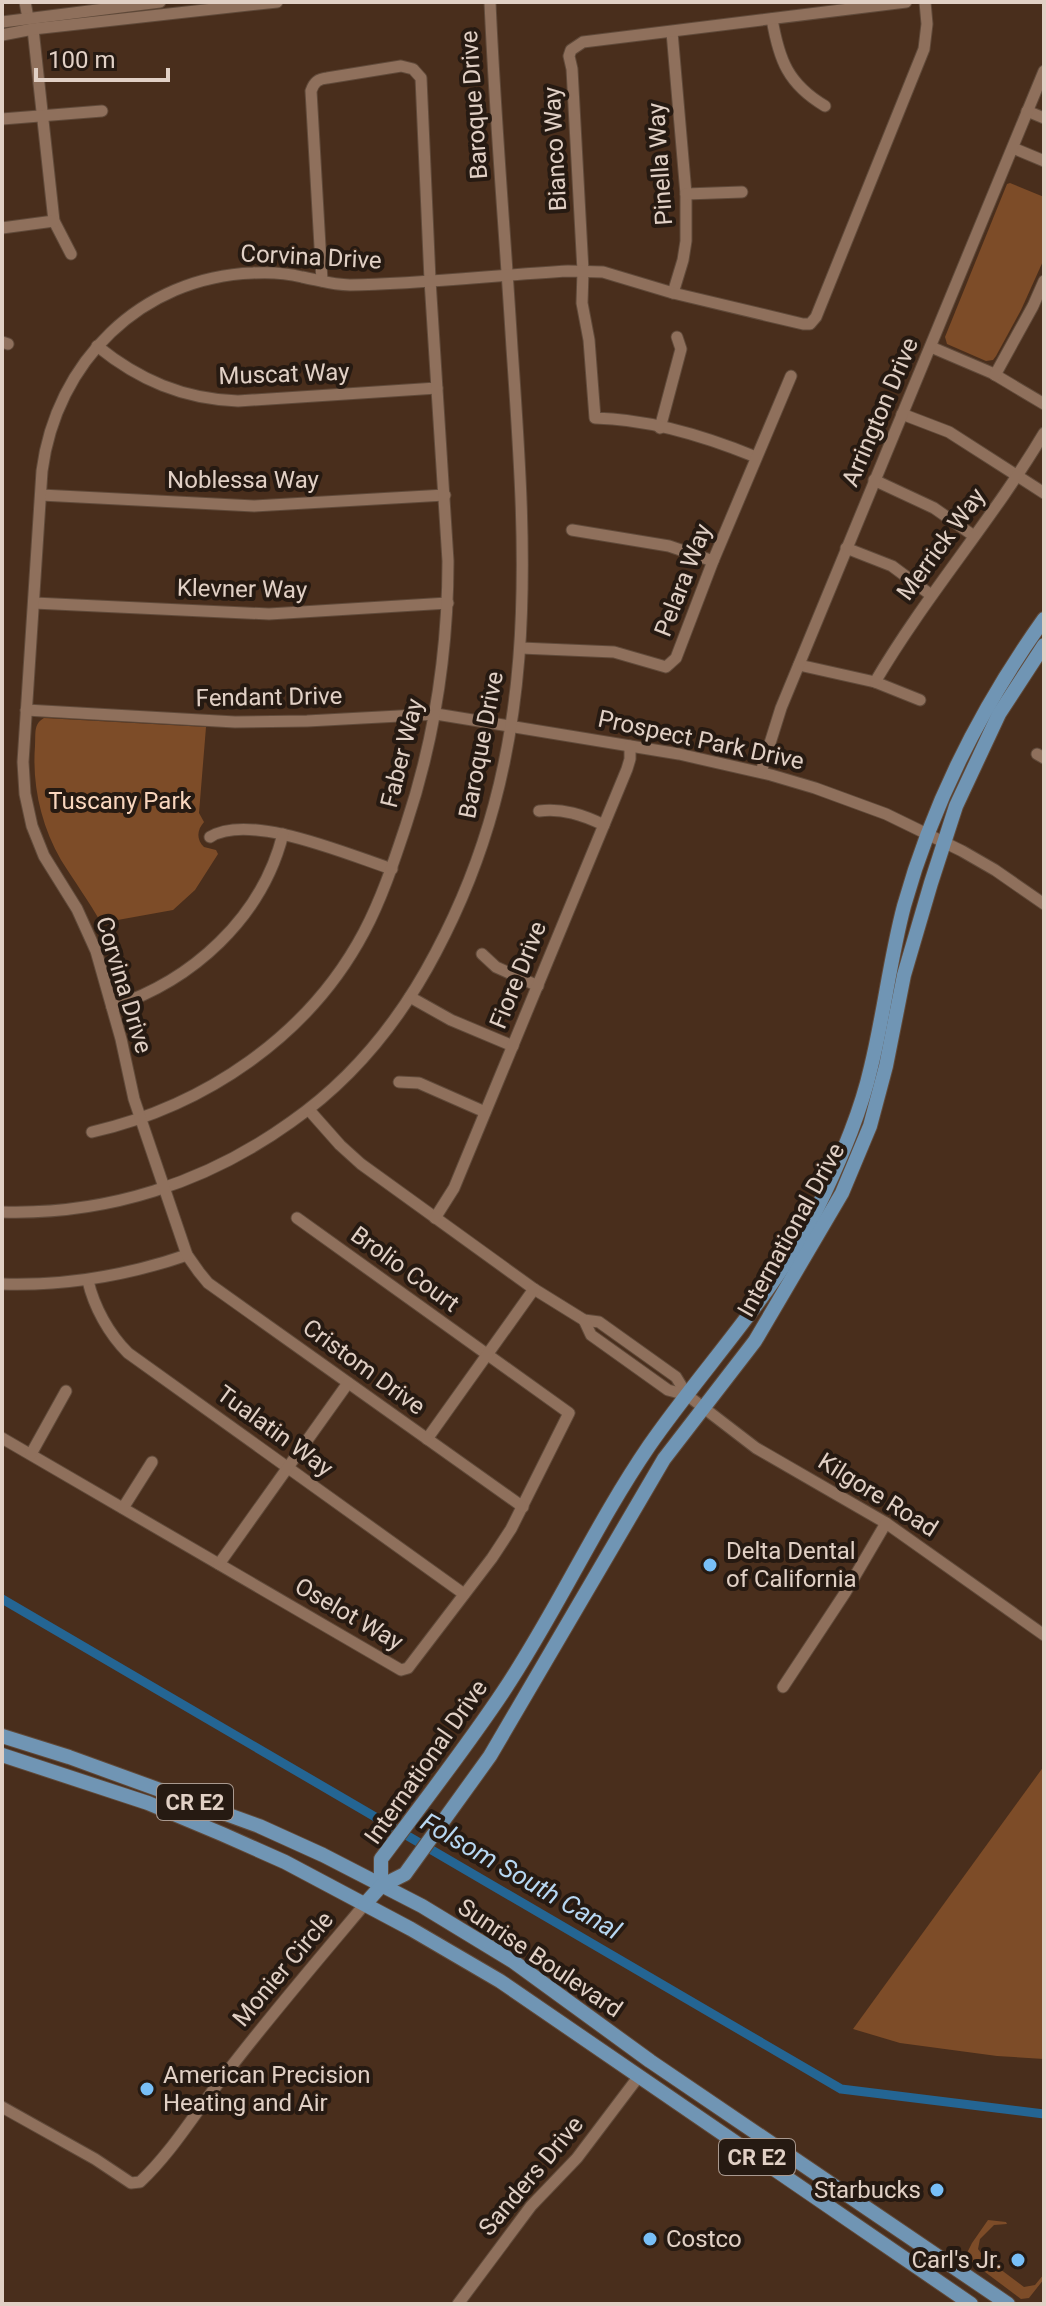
<svg xmlns="http://www.w3.org/2000/svg" width="1046" height="2306" viewBox="0 0 1046 2306" font-family="Roboto,sans-serif">
  <rect width="100%" height="100%" fill="#492e1c"/>
  <g fill="#7d4c28">
    <polygon points="1010,183 1044,197 1044,259 1021,310 996,356 993,360 986,361 947,344 945,337 1007,184"/>
    <path d="M 44,718 L 206,727 L 199,813 L 204,822 C 197,830 196,839 204,847 L 216,850 L 218,854 L 195,890 L 173,910 L 101,923 C 89,901 74,881 61,860 C 41,825 32,785 35,746 C 36,734 33,724 44,718 Z"/>
    <polygon points="1044,1766 1044,2059 997,2056 900,2043 853,2029"/>
    <polygon points="988,2220 1006,2222 1007,2224 994,2225 980,2239 978,2249 984,2257 1024,2287 1035,2285 1044,2274 1044,2279 1029,2298 1021,2299 965,2257 972,2243"/>
  </g>
  <g fill="none" stroke-linecap="round" stroke-linejoin="round">
    <polyline stroke="#246593" stroke-width="9" points="2,1599 841,2089 1044,2114"/>
    <defs>
      <g id="minor">
        <polyline points="25,2 28,18"/>
        <path d="M 772,19 C 779,60 788,84 825,106"/>
        <polyline points="2,22 160,2"/>
        <polyline points="33,29 54,221 71,254"/>
        <polyline points="672,32 686,194 686,241 683,260 673,293"/>
        <polyline points="2,35 33,29 277,2"/>
        <polyline points="1027,111 1044,118"/>
        <polyline points="2,119 102,111"/>
        <polyline points="1013,148 1044,161"/>
        <polyline points="686,194 742,192"/>
        <polyline points="2,228 54,221"/>
        <polyline points="2,342 8,344"/>
        <path d="M 97,346 C 139,380 183,399 238,401 L 437,388"/>
        <polyline points="931,347 992,373 1044,404"/>
        <polyline points="995,375 1033,306 1044,281"/>
        <polyline points="902,414 949,432 1044,493"/>
        <polyline points="660,428 681,349 677,337"/>
        <path d="M 756,457 C 707,437 647,419 595,418 L 589,340 L 582,303 L 583,271 L 572,69 L 569,56 L 571,50 L 583,42 L 906,2"/>
        <polyline points="874,480 934,508 974,536"/>
        <polyline points="41,495 254,506 445,495"/>
        <polyline points="572,530 669,546 713,561"/>
        <polyline points="846,548 892,566 931,595"/>
        <polyline points="34,603 269,614 448,603"/>
        <polyline points="521,648 614,652 666,667 676,658 713,561 791,376"/>
        <polyline points="799,665 875,682 920,700"/>
        <path d="M 875,682 C 926,595 993,519 1044,433"/>
        <polyline points="26,710 235,722 307,721 436,714 679,754 771,775 815,788 886,814 962,851 995,870 1044,904"/>
        <polyline points="1037,754 1044,758"/>
        <polyline points="761,772 781,708 1044,71"/>
        <path d="M 539,811 C 563,808 583,815 604,825"/>
        <path d="M 210,837 C 250,812 349,855 392,869"/>
        <polyline points="482,954 496,967 538,986"/>
        <polyline points="410,997 451,1020 513,1046"/>
        <path d="M 112,1007 C 192,981 262,918 283,834"/>
        <polyline points="399,1082 419,1083 485,1112"/>
        <polyline points="309,1110 340,1145 361,1164 534,1289 584,1320 599,1322 676,1377 687,1395 756,1448 886,1523 1044,1635"/>
        <path d="M 92,1132 C 205,1106 309,1036 364,932 C 382,898 394,861 406,825 C 435,738 448,652 448,561 L 430,280 L 421,78 L 413,69 L 401,66 L 327,78 C 318,79 314,82 311,91 L 322,281"/>
        <path d="M 2,1212 C 107,1215 206,1183 291,1122 C 354,1078 401,1019 436,952 C 541,754 527,563 512,348 C 505,233 495,117 490,2"/>
        <polyline points="435,1218 454,1188 627,769 630,759 630,746"/>
        <path d="M 88,1281 C 94,1307 109,1334 128,1353 L 464,1594"/>
        <path d="M 2,1284 C 67,1286 126,1276 187,1255"/>
        <polyline points="584,1320 591,1335 668,1390 687,1395"/>
        <polyline points="2,1438 401,1670 408,1668 492,1558 511,1529 569,1413 297,1218"/>
        <polyline points="427,1439 534,1289"/>
        <polyline points="31,1454 66,1391"/>
        <path d="M 523,1507 L 208,1283 L 199,1272 L 187,1255 L 134,1099 L 121,1039 L 96,951 L 77,909 L 44,856 L 32,826 L 25,794 L 23,762 L 42,471 C 56,362 141,277 253,273 C 269,272 286,273 302,277 C 318,280 333,285 350,285 C 422,284 496,275 568,271 L 603,272 L 673,293 L 803,324 L 810,324 L 816,317 L 924,49 L 927,24 L 925,2"/>
        <polyline points="123,1508 152,1462"/>
        <polyline points="219,1564 348,1383"/>
        <polyline points="783,1687 845,1593 886,1523"/>
        <path d="M 2,2107 L 95,2159 L 131,2183 L 140,2182 C 173,2151 196,2111 224,2076 C 269,2017 317,1961 365,1904"/>
        <polyline points="458,2304 531,2206 577,2158 639,2076"/>
      </g>
      <g id="major">
        <polyline points="2,1736 69,1757 259,1826 323,1855 422,1906 514,1962 650,2061 1008,2304"/>
        <polyline points="2,1755 148,1803 222,1834 285,1862 411,1929 500,1981 971,2304"/>
        <path d="M 381,1886 L 381,1859 C 422,1804 465,1749 503,1692 C 556,1613 595,1525 649,1446 C 707,1362 781,1288 824,1194 C 843,1153 861,1111 871,1067 C 884,1014 890,959 904,906 C 933,802 982,706 1044,619"/>
        <polyline points="365,1904 381,1886 405,1874 490,1756 664,1459 755,1341 842,1193 870,1126 886,1066 904,975 931,883 956,806 999,714 1044,645"/>
      </g>
    </defs>
    <use href="#minor" stroke="#604a3a" stroke-width="13"/>
    <use href="#major" stroke="#604a3a" stroke-width="16"/>
    <use href="#minor" stroke="#8f705c" stroke-width="11"/>
    <use href="#major" stroke="#7095b4" stroke-width="14"/>
  </g>
  <g fill="#78bff7" stroke="#261a12" stroke-width="3">
    <circle cx="710" cy="1565" r="8"/>
    <circle cx="147" cy="2089" r="8"/>
    <circle cx="937" cy="2190" r="8"/>
    <circle cx="650" cy="2239" r="8"/>
    <circle cx="1018" cy="2260" r="8"/>
  </g>
  <g text-anchor="middle" stroke-width="8" stroke-linejoin="round" paint-order="stroke">
    <g fill="#261a12" stroke="#a9998f" stroke-width="2">
      <rect x="157" y="1784" width="76" height="36" rx="6"/>
      <rect x="719" y="2139" width="76" height="36" rx="6"/>
    </g>
    <g font-size="22" font-weight="bold" fill="#e1d0c5">
      <text x="195" y="1810">CR E2</text>
      <text x="757" y="2165">CR E2</text>
    </g>
    <g font-size="24" fill="#e1d0c5" stroke="#261a12">
      <text transform="translate(474 105) rotate(-94)" y="8">Baroque Drive</text>
      <text transform="translate(555 149) rotate(-93)" y="8">Bianco Way</text>
      <text transform="translate(660 164) rotate(-94)" y="8">Pinella Way</text>
      <text transform="translate(311 257) rotate(3)" y="8">Corvina Drive</text>
      <text transform="translate(284 374) rotate(-2)" y="8">Muscat Way</text>
      <text transform="translate(880 412) rotate(-67)" y="8">Arrington Drive</text>
      <text x="243" y="488">Noblessa Way</text>
      <text transform="translate(941 544) rotate(-54)" y="8">Merrick Way</text>
      <text transform="translate(683 580) rotate(-69)" y="8">Pelara Way</text>
      <text transform="translate(242 589) rotate(1)" y="8">Klevner Way</text>
      <text transform="translate(269 697) rotate(-1)" y="8">Fendant Drive</text>
      <text transform="translate(701 740) rotate(12)" y="8">Prospect Park Drive</text>
      <text transform="translate(481 745) rotate(-79)" y="8">Baroque Drive</text>
      <text transform="translate(402 753) rotate(-76)" y="8">Faber Way</text>
      <text transform="translate(518 975) rotate(-68)" y="8">Fiore Drive</text>
      <text transform="translate(124 985) rotate(73)" y="8">Corvina Drive</text>
      <text transform="translate(791 1230) rotate(-61)" y="8">International Drive</text>
      <text transform="translate(405 1269) rotate(36)" y="8">Brolio Court</text>
      <text transform="translate(364 1367) rotate(36)" y="8">Cristom Drive</text>
      <text transform="translate(275 1431) rotate(36)" y="8">Tualatin Way</text>
      <text transform="translate(878 1495) rotate(32)" y="8">Kilgore Road</text>
      <text transform="translate(349 1614) rotate(30)" y="8">Oselot Way</text>
      <text transform="translate(426 1762) rotate(-55)" y="8">International Drive</text>
      <text transform="translate(540 1958) rotate(34)" y="8">Sunrise Boulevard</text>
      <text transform="translate(283 1969) rotate(-50)" y="8">Monier Circle</text>
      <text transform="translate(531 2176) rotate(-50)" y="8">Sanders Drive</text>
    </g>
    <g font-size="24" fill="#f9d6be" stroke="#261a12">
      <text x="120" y="809">Tuscany Park</text>
    </g>
    <g font-size="24" fill="#e1d0c5" stroke="#261a12" text-anchor="start">
      <text x="726" y="1559">Delta Dental<tspan x="726" dy="28">of California</tspan></text>
      <text x="163" y="2083">American Precision<tspan x="163" dy="28">Heating and Air</tspan></text>
      <text x="921" y="2198" text-anchor="end">Starbucks</text>
      <text x="666" y="2247">Costco</text>
      <text x="1002" y="2268" text-anchor="end">Carl's Jr.</text>
    </g>
    <g font-size="26" font-style="italic" fill="#b7d7f2" stroke="#261a12">
      <text transform="translate(521 1876) rotate(30)" y="9">Folsom South Canal</text>
    </g>
  </g>
  <rect width="1046" height="2306" fill="none" stroke="#e1d0c5" stroke-width="8"/>
  <path d="M36 68v12h132v-12" fill="none" stroke="#e1d0c5" stroke-width="4"/>
  <text x="48" y="68" font-size="24" fill="#e1d0c5" stroke="#261a12" stroke-width="6" paint-order="stroke">100 m</text>
</svg>
